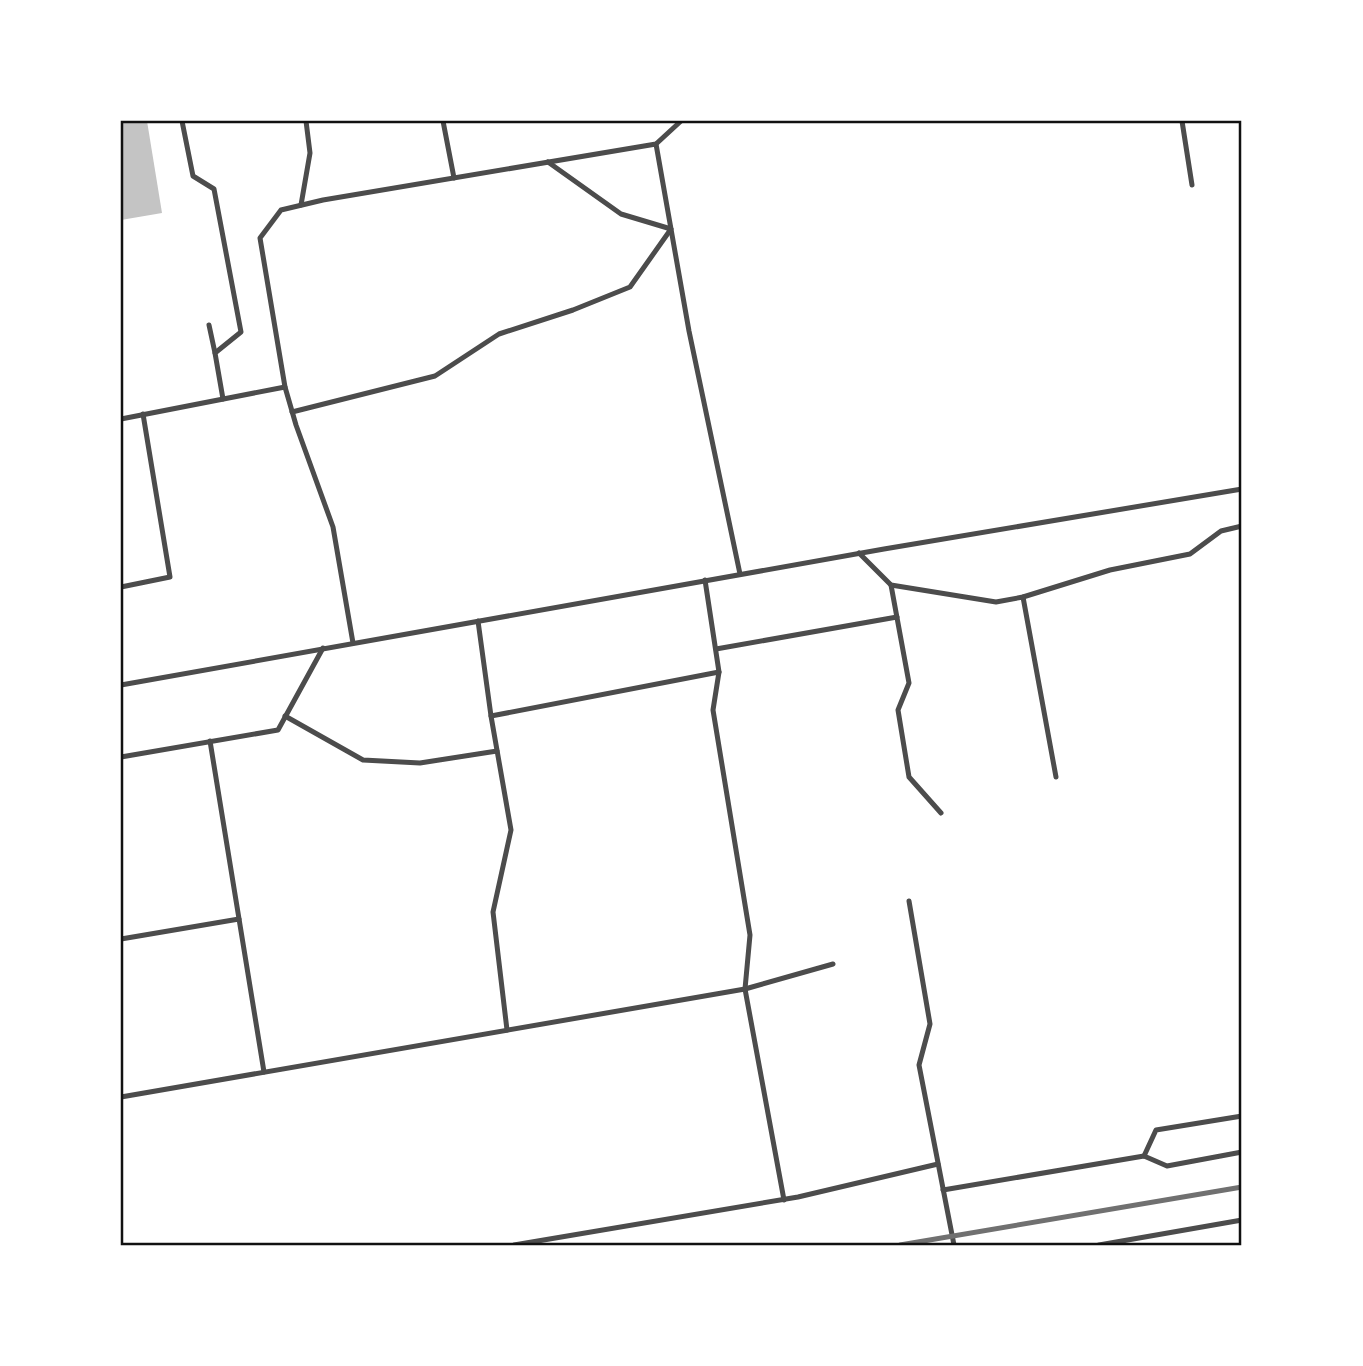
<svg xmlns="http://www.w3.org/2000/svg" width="1363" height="1366" viewBox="0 0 1363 1366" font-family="'DM Sans',sans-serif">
  <rect width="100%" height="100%" fill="#fff"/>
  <polygon fill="#c4c4c4" points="121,121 147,121 162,213 121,220"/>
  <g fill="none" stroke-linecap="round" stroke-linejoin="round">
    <g stroke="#4c4c4c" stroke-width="5">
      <polyline points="182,121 193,176 214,189 241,332 215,353 223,399"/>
      <polyline points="443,121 454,178"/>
      <polyline points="1182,121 1192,185"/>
      <polyline points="656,144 689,331 740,574"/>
      <polyline points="301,205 310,153 306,121"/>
      <polyline points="209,325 215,353"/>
      <polyline points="292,412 435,376 499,334 573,310 630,287 671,229 621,214 548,162"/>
      <polyline points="121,419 285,387"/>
      <polyline points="859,553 891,585 996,602 1023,597 1110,570 1190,554 1221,531 1242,526"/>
      <polyline points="705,580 719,672 713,710 750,935 745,989 784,1200"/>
      <polyline points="891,585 909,683 898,710 909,777 941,813"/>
      <polyline points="121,587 170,577 143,414"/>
      <polyline points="1023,597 1056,777"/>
      <polyline points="478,621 491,716 511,830 493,912 507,1030"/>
      <polyline points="353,643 333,527 296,425 285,387 260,238 281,210 323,200 656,144 681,121"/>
      <polyline points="716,649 897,617"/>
      <polyline points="121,685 884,549 1242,489"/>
      <polyline points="285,716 363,760 420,763 497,751"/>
      <polyline points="491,716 719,672"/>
      <polyline points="210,741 264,1072"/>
      <polyline points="121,757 278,730 323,648"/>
      <polyline points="909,901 930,1024 919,1065 954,1245"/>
      <polyline points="121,939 239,919"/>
      <polyline points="121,1097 745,989 833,964"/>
      <polyline points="1144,1156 1156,1130 1242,1116"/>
      <polyline points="943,1190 1144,1156 1167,1166 1242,1152"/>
      <polyline points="514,1245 798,1197 938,1164"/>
      <polyline points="1099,1245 1242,1220"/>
    </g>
    <polyline stroke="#707070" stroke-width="5" points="900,1245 1242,1187"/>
  </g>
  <rect width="1363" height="1366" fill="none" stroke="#ffffff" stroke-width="245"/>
  <rect x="122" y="122" width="1118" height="1122" fill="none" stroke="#111" stroke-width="2.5"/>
</svg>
